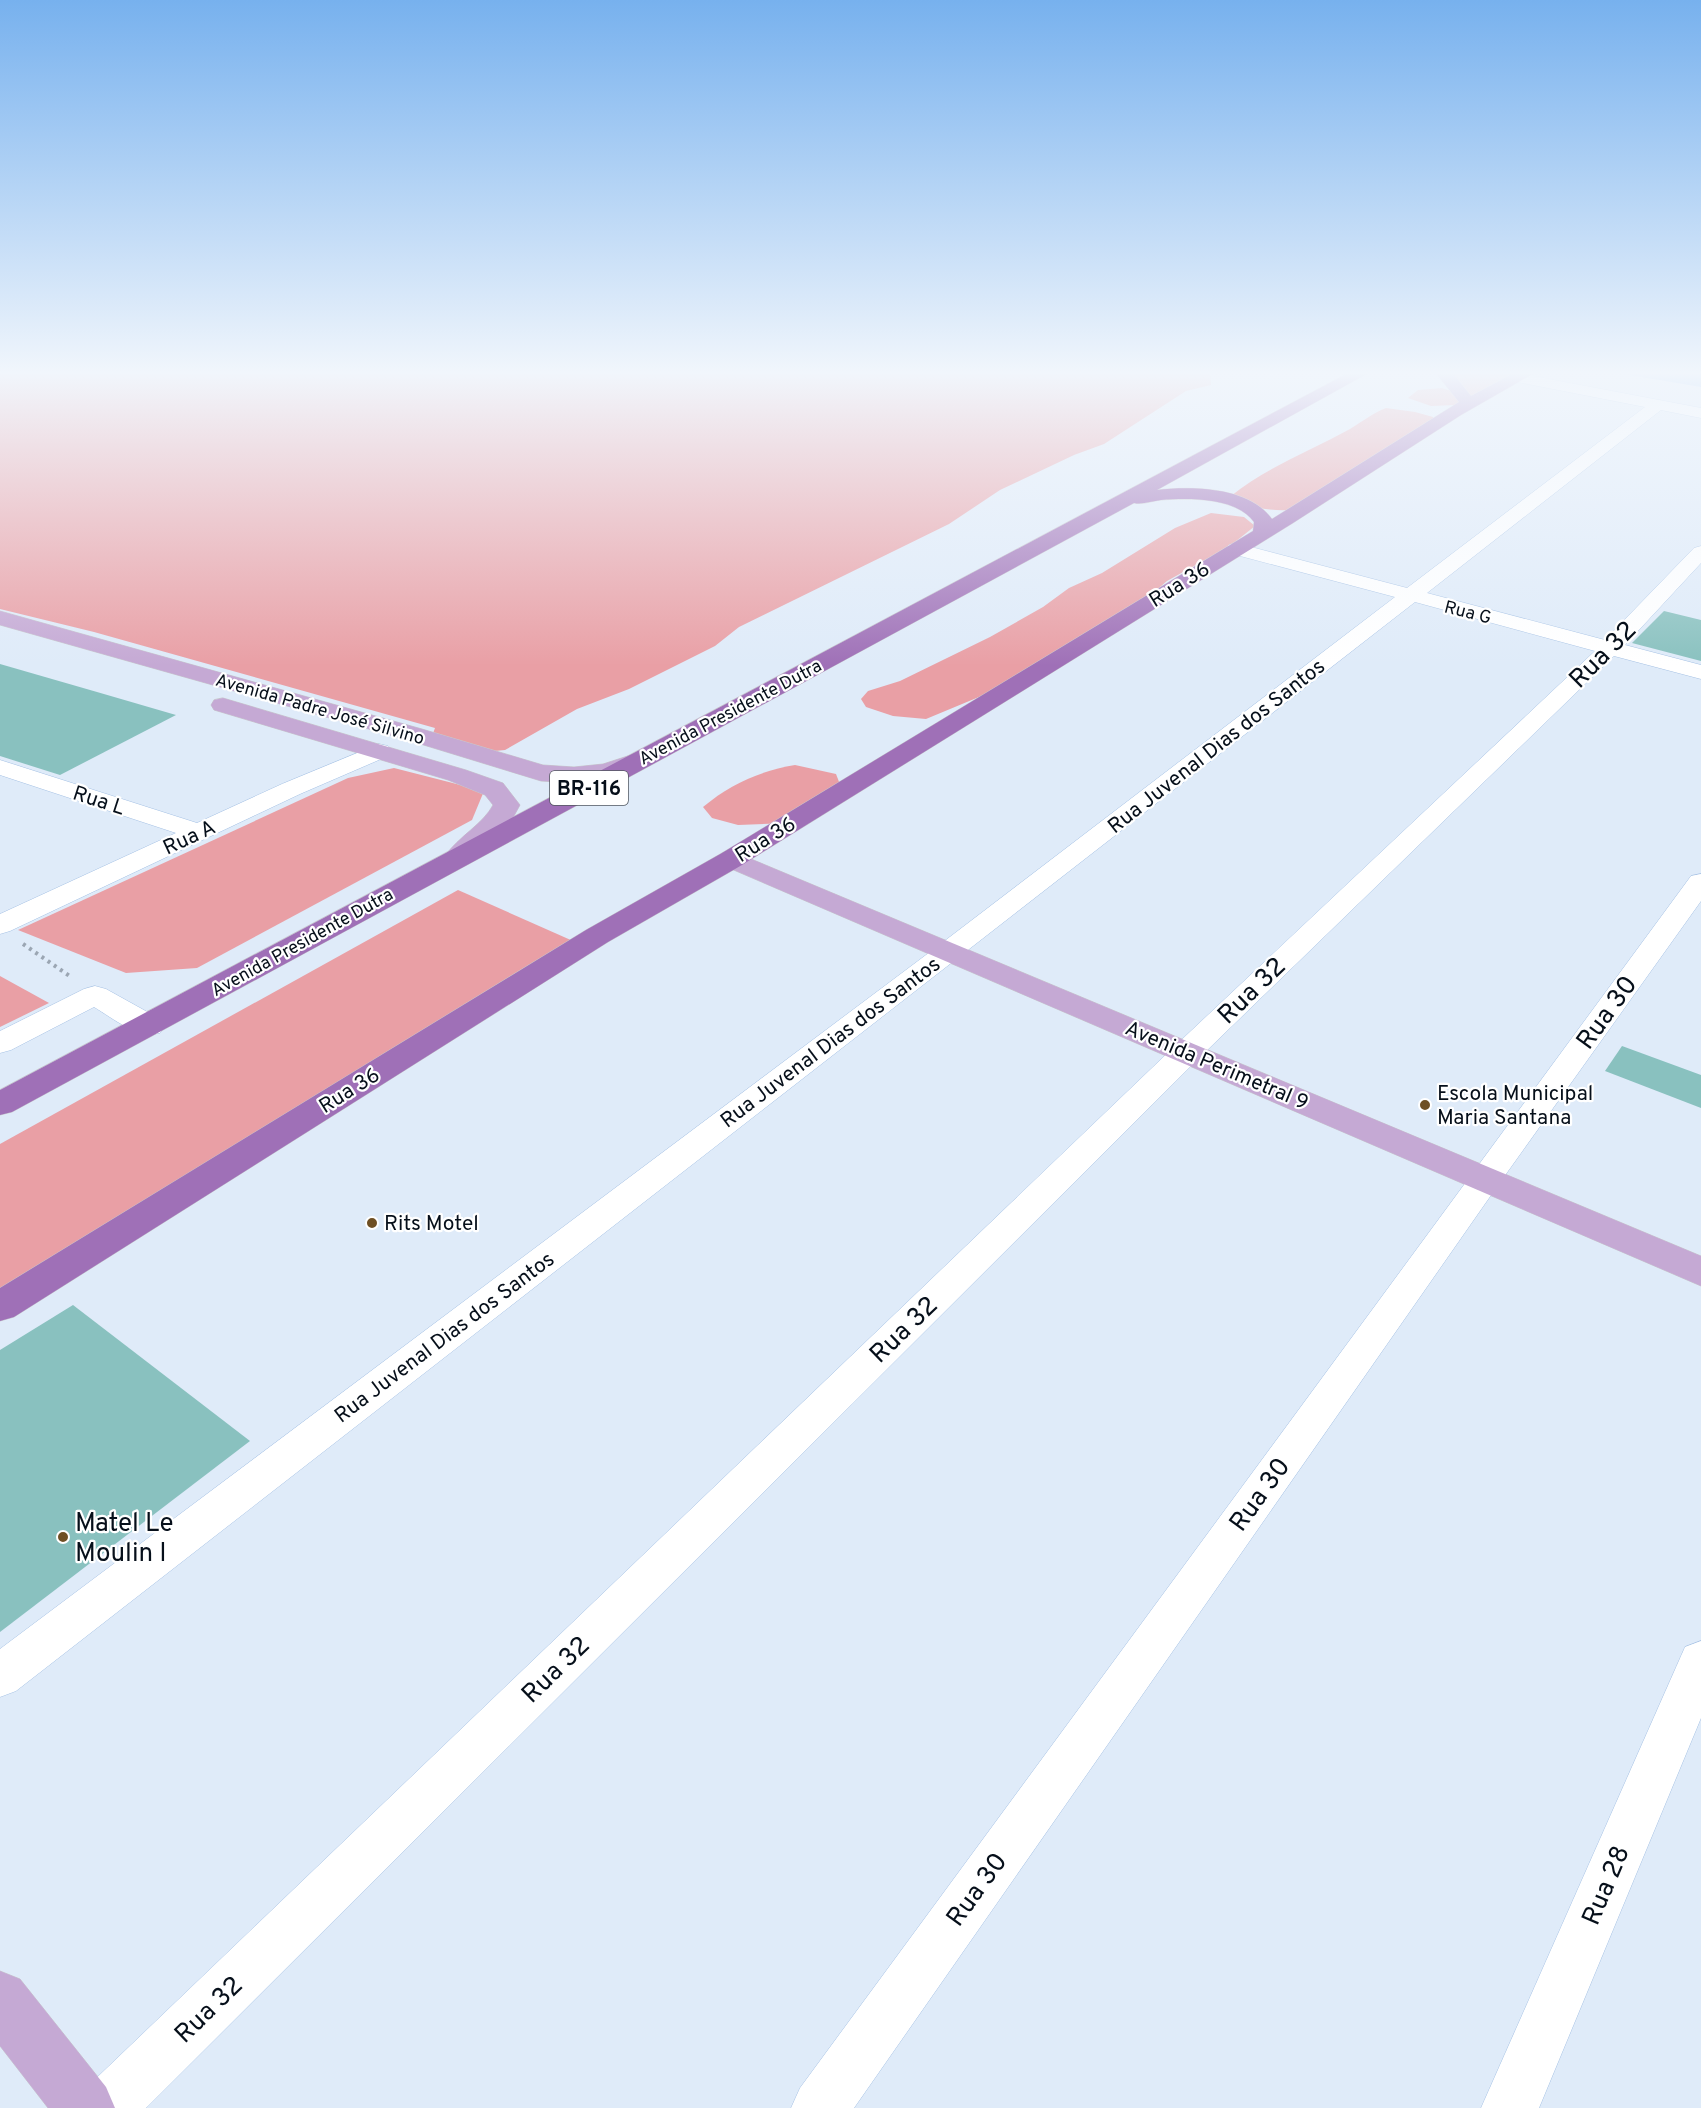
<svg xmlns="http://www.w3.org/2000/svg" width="1701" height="2108" viewBox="0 0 1701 2108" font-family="Overpass,sans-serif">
  <rect width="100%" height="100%" fill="#dfebf9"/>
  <g fill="#e99fa5">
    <polygon points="0,371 1203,371 1210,372 1211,385 1186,391 1104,444 1074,455 1000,490 949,524 739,627 715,646 629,689 577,709 505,750 484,752 431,739 435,728 94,632 0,609"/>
    <polygon points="1447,371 1522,371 1469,401"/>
    <polygon points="1442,388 1454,392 1460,401 1456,405 1431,406 1408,398 1418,390"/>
    <path d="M 1386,408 L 1415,412 L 1433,417 L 1432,427 L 1301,509 C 1277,512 1251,510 1231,496 C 1267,467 1310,451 1350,429 C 1363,421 1373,413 1386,408 Z"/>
    <polygon points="1211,513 1244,517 1255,526 1230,546 1167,581 1145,600 1015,682 926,719 893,716 866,707 861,699 868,691 900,681 990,637 1043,607 1069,588 1102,573 1175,528"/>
    <path d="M 795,765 L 836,774 L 841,787 L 789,823 L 738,825 L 712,818 L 703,807 C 730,784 760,771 795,765 Z"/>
    <polygon points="394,768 484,791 472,820 197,968 126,973 18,930 348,778"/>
    <polygon points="458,890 573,941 0,1296 0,1144"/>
    <polygon points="0,976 49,1003 0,1027"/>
  </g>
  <polygon fill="#6facf6" points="1606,371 1701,371 1701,387"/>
  <g fill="#89c1bf">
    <polygon points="1664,611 1701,620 1701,661 1632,643"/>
    <polygon points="0,664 97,692 176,715 60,775 0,756"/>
    <polygon points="1622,1046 1701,1075 1701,1108 1605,1071"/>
    <polygon points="73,1305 250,1441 0,1632 0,1350"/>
  </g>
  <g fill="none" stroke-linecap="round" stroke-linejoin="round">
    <defs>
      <g id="minor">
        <polygon points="1517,373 1701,408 1701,418 1661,410 1427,593 1605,640 1694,548 1701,546 1701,563 1625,645 1701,665 1701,679 1614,656 1198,1059 146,2108 77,2108 86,2088 1176,1045 1595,651 1415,602 16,1691 0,1697 0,1649 938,946 1395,597 1229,553 1226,549 1229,545 1236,543 1407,588 1645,407 1512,381 1509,378"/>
        <polygon points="379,744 388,746 391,751 388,756 300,794 10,931 0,934 0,914 176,833 0,775 0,760 197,823 282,784"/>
        <polygon points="1701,874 1701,901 1496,1188 854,2108 791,2108 800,2088 1691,876"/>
        <path d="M 95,986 L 106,989 L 160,1019 L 164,1026 L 160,1033 C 136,1038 114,1019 94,1007 L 11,1050 L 0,1053 L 0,1031 L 84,989 Z"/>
        <polygon points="1701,1641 1701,1718 1539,2108 1481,2108 1685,1647"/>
      </g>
      <g id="major">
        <polygon points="0,611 422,729 543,765 574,767 603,764 640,752 649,755 653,760 649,765 606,779 574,783 541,781 404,739 0,625"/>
        <path d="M 223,698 L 466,770 L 503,783 L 520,805 L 509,825 L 486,843 L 469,862 L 459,864 L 449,862 L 445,856 C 459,836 483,824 493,805 L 485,795 L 448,780 L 214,710 L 211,705 L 214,700 Z"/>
        <polygon points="732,851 1701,1256 1701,1286 722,865 718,859 722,853"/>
        <polygon points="0,1971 20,1979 106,2087 115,2108 48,2108 0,2046"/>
      </g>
      <path id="highway" d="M 1352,371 L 1372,371 L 1157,490 C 1193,486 1249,487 1272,519 L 1459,402 L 1434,371 L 1451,371 L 1471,396 L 1518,371 L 1538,371 L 1461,415 L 1293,523 L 742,865 L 608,942 L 14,1317 L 0,1321 L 0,1288 L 586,930 L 722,853 L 1253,531 L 1254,522 C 1236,497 1189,498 1161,500 C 1152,501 1142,505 1134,503 L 12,1112 L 0,1115 L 0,1090 Z"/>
    </defs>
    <use href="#minor" stroke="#a5c1e4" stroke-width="1"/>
    <use href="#major" stroke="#c8cacd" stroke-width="1"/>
    <use href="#highway" stroke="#c8cacd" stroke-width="1"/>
    <polyline stroke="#9ba6b3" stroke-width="4" stroke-dasharray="3 4.5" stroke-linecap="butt" points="23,944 71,977"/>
    <use href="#minor" fill="#fff" fill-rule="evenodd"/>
    <use href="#major" fill="#c5a9d4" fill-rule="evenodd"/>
    <use href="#highway" fill="#9f70b7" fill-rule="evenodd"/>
  </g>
  <linearGradient id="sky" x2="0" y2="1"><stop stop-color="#77b1ee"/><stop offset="0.56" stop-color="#f1f6fc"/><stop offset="1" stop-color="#f1f6fc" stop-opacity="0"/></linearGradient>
  <rect width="1701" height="666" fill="url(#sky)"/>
  <g fill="#6e4f24" stroke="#fff" stroke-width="2">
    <circle cx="1425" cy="1105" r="6"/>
    <circle cx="372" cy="1223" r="6"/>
    <circle cx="63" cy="1537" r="6"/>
  </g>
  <g text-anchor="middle" stroke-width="4.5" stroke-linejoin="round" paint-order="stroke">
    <g font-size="18" fill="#060f1a" stroke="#fff">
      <text transform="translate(1468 612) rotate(14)" y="6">Rua G</text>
      <text transform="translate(320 709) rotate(16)" y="6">Avenida Padre José Silvino</text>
      <text transform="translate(730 712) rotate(-28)" y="6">Avenida Presidente Dutra</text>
      <text transform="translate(302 942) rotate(-29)" y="6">Avenida Presidente Dutra</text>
    </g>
    <rect fill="#fff" stroke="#51575f" stroke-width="1.5" x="550" y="771" width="78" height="34" rx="4.5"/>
    <g font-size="20" font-weight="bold" fill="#060f1a">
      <text x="589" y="795">BR-116</text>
    </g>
    <g font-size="21" fill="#060f1a" stroke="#fff">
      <text transform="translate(1179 584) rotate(-32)" y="7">Rua 36</text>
      <text transform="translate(1216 746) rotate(-38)" y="7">Rua Juvenal Dias dos Santos</text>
      <text transform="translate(99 800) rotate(18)" y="7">Rua L</text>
      <text transform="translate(189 837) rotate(-25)" y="7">Rua A</text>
      <text transform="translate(765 839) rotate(-32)" y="7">Rua 36</text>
      <text transform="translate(830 1042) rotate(-37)" y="7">Rua Juvenal Dias dos Santos</text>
      <text transform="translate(1217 1065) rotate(23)" y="7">Avenida Perimetral 9</text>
      <text transform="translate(349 1090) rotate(-32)" y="7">Rua 36</text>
      <text transform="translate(444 1337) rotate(-37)" y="7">Rua Juvenal Dias dos Santos</text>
    </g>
    <g font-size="21" fill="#060f1a" stroke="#fff" text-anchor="start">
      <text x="1437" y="1100">Escola Municipal<tspan x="1437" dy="24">Maria Santana</tspan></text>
      <text x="384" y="1230">Rits Motel</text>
    </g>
    <g font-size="26" fill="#060f1a" stroke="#fff">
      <text transform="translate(1602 654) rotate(-45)" y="9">Rua 32</text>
      <text transform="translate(1251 990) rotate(-44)" y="9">Rua 32</text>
      <text transform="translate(1606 1012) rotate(-54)" y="9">Rua 30</text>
      <text transform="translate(903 1329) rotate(-44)" y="9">Rua 32</text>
      <text transform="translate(1259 1494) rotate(-54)" y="9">Rua 30</text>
      <text transform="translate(555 1669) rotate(-44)" y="9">Rua 32</text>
      <text transform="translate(1605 1885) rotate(-67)" y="9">Rua 28</text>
      <text transform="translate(976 1889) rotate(-54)" y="9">Rua 30</text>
      <text transform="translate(208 2009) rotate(-44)" y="9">Rua 32</text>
    </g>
    <g font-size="26" fill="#060f1a" stroke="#fff" text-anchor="start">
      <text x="75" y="1531">Matel Le<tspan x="75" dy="30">Moulin I</tspan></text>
    </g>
  </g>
</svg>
